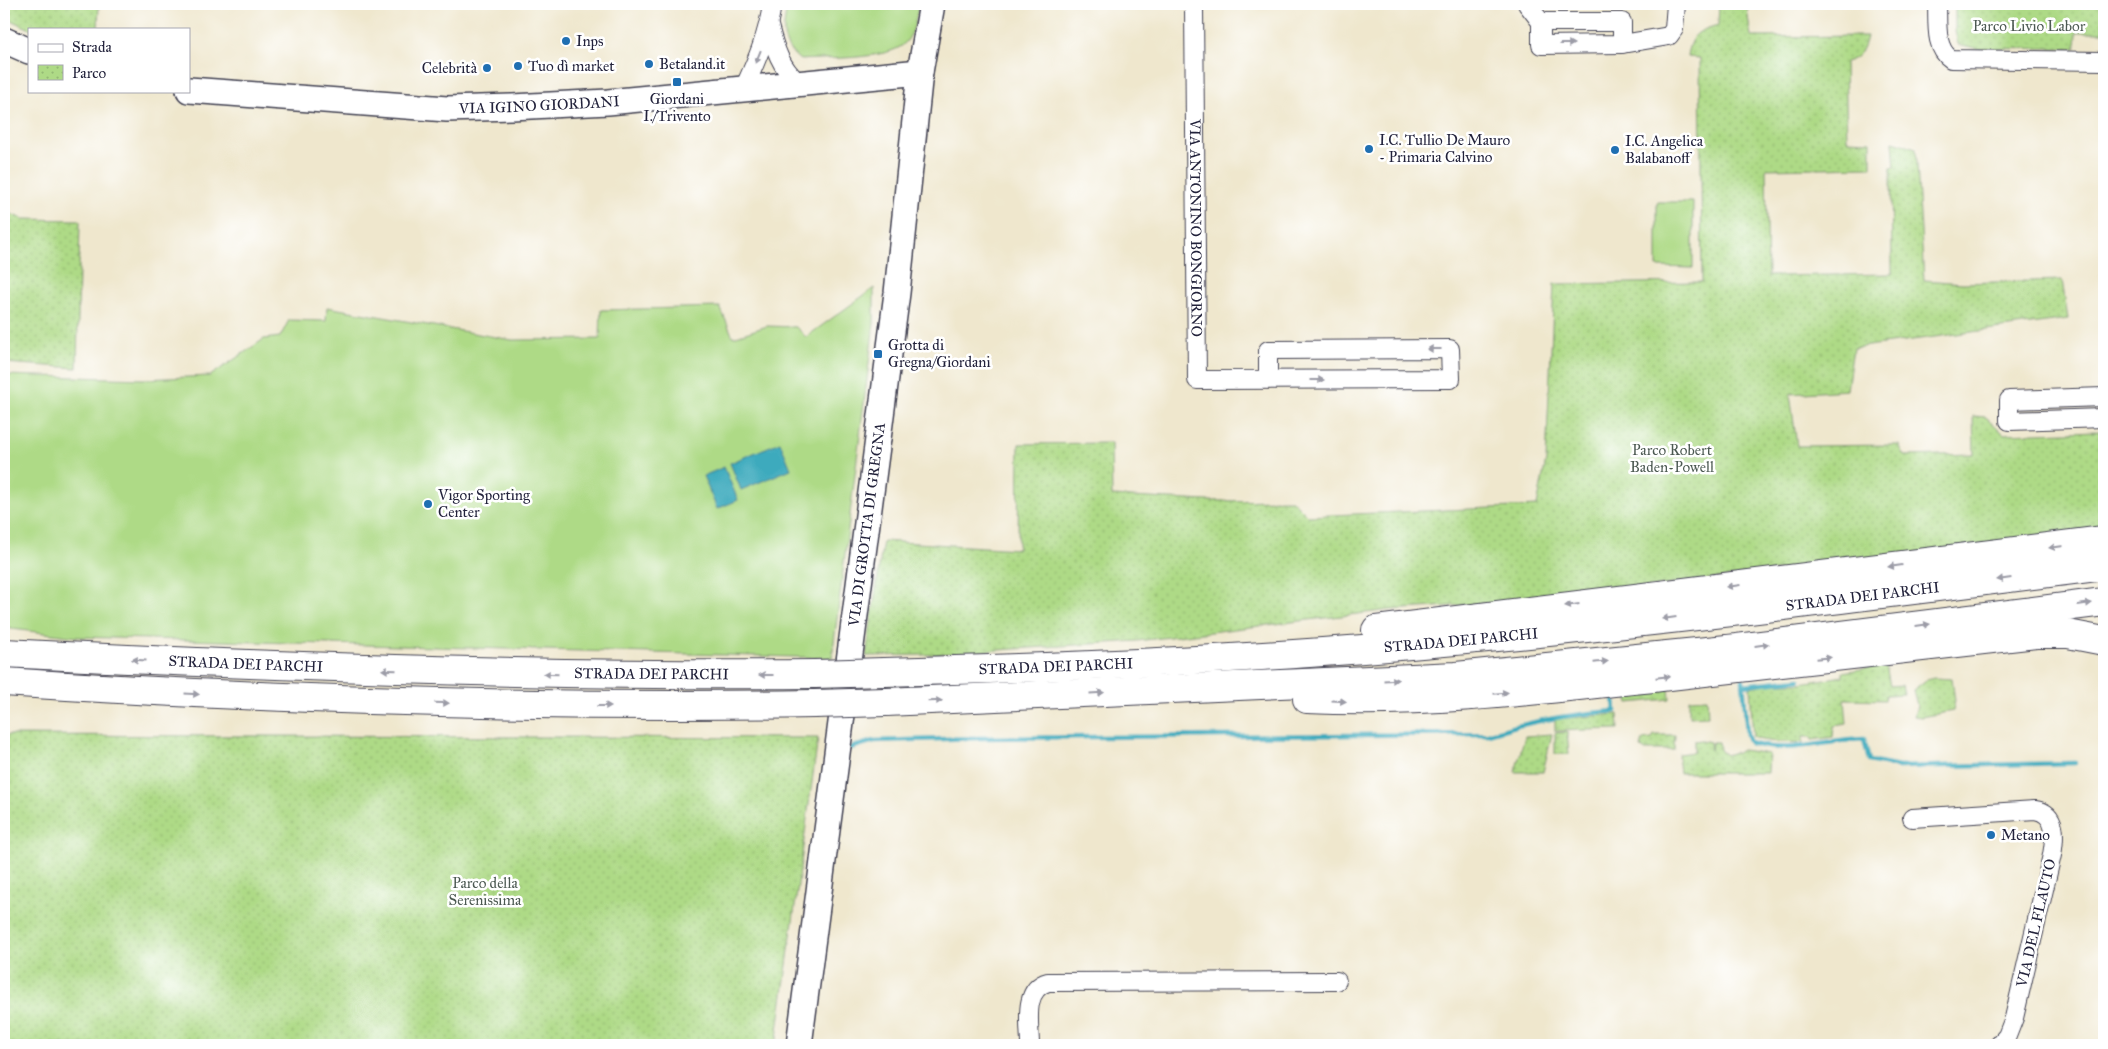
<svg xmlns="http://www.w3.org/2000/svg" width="2108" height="1049" viewBox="0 0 2108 1049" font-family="'IM FELL Great Primer',serif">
  <defs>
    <pattern id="park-dots" width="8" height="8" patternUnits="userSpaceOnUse" patternTransform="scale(1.25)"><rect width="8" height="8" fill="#aeda86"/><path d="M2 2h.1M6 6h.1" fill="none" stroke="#95bb75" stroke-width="1.8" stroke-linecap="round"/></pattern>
  </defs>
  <rect width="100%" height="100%" fill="#fff"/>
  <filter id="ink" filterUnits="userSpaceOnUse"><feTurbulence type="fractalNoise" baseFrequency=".02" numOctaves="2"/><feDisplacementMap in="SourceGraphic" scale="10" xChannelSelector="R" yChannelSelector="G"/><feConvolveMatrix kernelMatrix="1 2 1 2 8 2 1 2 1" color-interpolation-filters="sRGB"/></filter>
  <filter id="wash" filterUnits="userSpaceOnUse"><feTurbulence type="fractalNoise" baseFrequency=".0096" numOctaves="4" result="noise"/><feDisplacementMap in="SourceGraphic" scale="20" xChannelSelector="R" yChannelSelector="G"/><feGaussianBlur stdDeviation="1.12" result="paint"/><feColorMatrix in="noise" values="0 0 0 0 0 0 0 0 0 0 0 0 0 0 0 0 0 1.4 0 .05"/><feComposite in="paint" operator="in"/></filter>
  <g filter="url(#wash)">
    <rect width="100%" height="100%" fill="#efe7cd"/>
    <g fill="#aeda86" stroke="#687e60">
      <path d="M 787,4 L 919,4 C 916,17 915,33 905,43 C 890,60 824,58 800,60 C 778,42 784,29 787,4 Z"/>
      <polygon points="1657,202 1693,202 1693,268 1657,267"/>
      <polygon points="874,288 874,323 832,658 77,637 4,628 4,375 144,379 210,376 264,339 280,337 289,320 326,321 327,307 512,340 600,339 601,310 720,307 733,337 767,326 796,327 806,337"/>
    </g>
    <g fill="url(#park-dots)" stroke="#687e60">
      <polygon points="5,4 99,4 98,29 30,29 4,17"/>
      <path d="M 1719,4 L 1765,4 L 1764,7 L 1747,9 L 1751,37 L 1867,36 C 1864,50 1859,59 1845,62 L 1847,140 L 1871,141 L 1871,167 L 1766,169 L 1768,276 L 1892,274 L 1891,167 L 1895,167 L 1893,141 L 1916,148 L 1924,280 L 1963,283 L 2062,280 L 2068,319 L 1853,348 L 1847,390 L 1790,394 L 1797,446 L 1899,445 L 1905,456 L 1974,454 L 1973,416 L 1986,417 L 2004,434 L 2099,431 L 2104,445 L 2104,529 L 1556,599 L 1390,610 L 1137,641 L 923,655 L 866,656 L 883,541 L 1018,549 L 1019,444 L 1111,443 L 1112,496 L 1208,501 L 1292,500 L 1308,516 L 1537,506 L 1546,460 L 1554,284 L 1702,282 L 1700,58 L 1687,57 C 1690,34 1698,31 1718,25 Z"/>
      <polygon points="1955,4 2104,4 2104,32 2077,32 2076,48 1979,49 1958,44 1955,31"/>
      <polygon points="4,211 23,219 80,220 77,368 4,363"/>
      <path d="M 1886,665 L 1890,686 L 1902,685 L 1904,694 L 1886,695 L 1885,700 L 1845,699 L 1847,724 L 1834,726 L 1833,737 L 1812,740 L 1811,737 L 1803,737 L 1803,742 C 1793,743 1759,742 1753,737 L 1750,687 L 1770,683 L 1801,683 L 1843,676 L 1843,672 Z"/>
      <polygon points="1934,678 1952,679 1955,701 1953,711 1921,717 1914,716 1917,705 1913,690 1926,680"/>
      <polygon points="1669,689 1670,699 1629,703 1627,695"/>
      <polygon points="1707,698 1708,716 1689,717 1689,699"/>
      <polygon points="1618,714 1619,729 1555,731 1555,719"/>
      <polygon points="1567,732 1569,754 1555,754 1555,733"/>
      <polygon points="1552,734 1543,772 1515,772 1525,736"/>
      <polygon points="4,735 818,738 776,1045 4,1045"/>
      <polygon points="1654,735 1675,735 1674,750 1644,750 1641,748 1643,740 1652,739"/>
      <polygon points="1702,740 1710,742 1711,751 1712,742 1719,742 1720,750 1726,755 1735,752 1736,754 1742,750 1769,754 1768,773 1680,773 1678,754 1694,752 1694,741"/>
    </g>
    <g fill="#3daabd" stroke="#30667c">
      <polygon points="780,442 791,469 741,490 730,463"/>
      <polygon points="724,467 738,500 717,509 703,476"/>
    </g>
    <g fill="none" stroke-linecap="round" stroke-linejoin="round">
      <g stroke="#3daabd" stroke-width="4.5">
        <path d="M 1743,680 L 1747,735 L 1750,743 C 1787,755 1827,740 1864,739 L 1869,761 L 1899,767 L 2075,763"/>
        <polyline points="1743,685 1800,679"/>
        <path d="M 847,749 L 874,741 L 980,738 L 1488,734 C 1530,721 1570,714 1615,711 L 1614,697"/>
      </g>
    </g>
  </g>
  <g filter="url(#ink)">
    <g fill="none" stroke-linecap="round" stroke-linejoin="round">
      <defs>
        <g id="street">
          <path id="s1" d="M 1194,4 L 1197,380 L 1451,379 L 1450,349 L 1268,350 L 1268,380"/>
          <polyline points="1527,4 1541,22 1541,45 1622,44 1622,22 1541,22"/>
          <path d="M 1937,4 C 1938,21 1934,48 1951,59 L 2104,61"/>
          <path d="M 769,26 C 775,48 780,67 798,82"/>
          <polyline points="1622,44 1669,36 1674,29 1676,4"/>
          <path d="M 744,88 C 757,60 768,34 772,4"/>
          <polyline points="2104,397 2009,400 2009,421 2104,418"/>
          <path d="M 1912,818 L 2035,810 C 2058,813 2055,838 2052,855 L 2014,1018 L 2007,1036 L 1999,1045"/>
          <path d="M 1030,1045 C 1030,1025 1022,989 1048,982 L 1337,981"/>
        </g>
        <g id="secondary">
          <polyline points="4,40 29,51"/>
          <path id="s2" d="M 189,90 L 447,109 L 512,107 L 608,102 L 920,72"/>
          <path id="s3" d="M 799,1045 L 897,293 L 920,72 L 932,4"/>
        </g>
        <g id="highway">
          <polyline points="1376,630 2104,540"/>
          <path id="s4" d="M 4,653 C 274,667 544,676 815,674"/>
          <path id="s5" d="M 884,672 C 1048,668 1212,661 1376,648 C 1619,628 1862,597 2104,566"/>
          <path d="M 4,682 C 274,700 544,708 814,704"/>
          <path d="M 1307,699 C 1425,705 1543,690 1661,677 C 1786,663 1911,649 2036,634 L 2068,634 L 2104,641"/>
          <polyline points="886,702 1456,676 1737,648 2104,602"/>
        </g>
      </defs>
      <use href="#street" stroke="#414051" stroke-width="20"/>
      <use href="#secondary" stroke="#414051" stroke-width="28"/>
      <use href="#highway" stroke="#414051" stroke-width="30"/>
      <use href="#street" stroke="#fff" stroke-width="18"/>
      <use href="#secondary" stroke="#fff" stroke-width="25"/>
      <use href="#highway" stroke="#fff" stroke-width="28"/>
      <defs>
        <g id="highway-bridge">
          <polyline points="815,674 884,672"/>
          <polyline points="814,704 886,702"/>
        </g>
      </defs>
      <use href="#highway-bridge" stroke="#414051" stroke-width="30" stroke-linecap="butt"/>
      <use href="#highway-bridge" stroke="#fff" stroke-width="28"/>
    </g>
    <defs><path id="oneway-solid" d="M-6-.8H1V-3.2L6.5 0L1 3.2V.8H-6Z" transform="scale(1.25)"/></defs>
    <g fill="#9c9ca7">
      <use href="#oneway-solid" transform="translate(1567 44)"/>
      <use href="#oneway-solid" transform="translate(758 57) rotate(112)"/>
      <use href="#oneway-solid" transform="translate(1434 349) rotate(180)"/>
      <use href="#oneway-solid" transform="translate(1317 380)"/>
      <use href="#oneway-solid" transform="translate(2056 547) rotate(173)"/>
      <use href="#oneway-solid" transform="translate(1895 566) rotate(173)"/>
      <use href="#oneway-solid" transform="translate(2004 579) rotate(173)"/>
      <use href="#oneway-solid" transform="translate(1733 586) rotate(173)"/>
      <use href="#oneway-solid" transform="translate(2085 604) rotate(-7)"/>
      <use href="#oneway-solid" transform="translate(1572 605) rotate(173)"/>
      <use href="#oneway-solid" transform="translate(1669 618) rotate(173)"/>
      <use href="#oneway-solid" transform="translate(1923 625) rotate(-7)"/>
      <use href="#oneway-solid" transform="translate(1762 645) rotate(-7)"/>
      <use href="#oneway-solid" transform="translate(1824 658) rotate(-6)"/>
      <use href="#oneway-solid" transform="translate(139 660) rotate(-177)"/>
      <use href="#oneway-solid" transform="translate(1601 662) rotate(-6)"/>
      <use href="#oneway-solid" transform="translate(389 670) rotate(-178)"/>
      <use href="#oneway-solid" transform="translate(551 674) rotate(-179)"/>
      <use href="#oneway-solid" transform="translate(766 675) rotate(180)"/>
      <use href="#oneway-solid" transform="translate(1663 677) rotate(-6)"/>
      <use href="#oneway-solid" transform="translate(1391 680) rotate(-3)"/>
      <use href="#oneway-solid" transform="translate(1097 693) rotate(-3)"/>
      <use href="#oneway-solid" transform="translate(1501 693) rotate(-5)"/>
      <use href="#oneway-solid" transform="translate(192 694) rotate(3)"/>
      <use href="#oneway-solid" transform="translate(935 701) rotate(-2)"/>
      <use href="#oneway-solid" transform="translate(1339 701) rotate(3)"/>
      <use href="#oneway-solid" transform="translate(442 703) rotate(1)"/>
      <use href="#oneway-solid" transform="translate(604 706)"/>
    </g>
  </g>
  <g fill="#1f6fb2" stroke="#fff" stroke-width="2">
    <circle cx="566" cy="41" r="5"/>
    <circle cx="649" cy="64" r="5"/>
    <circle cx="518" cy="66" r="5"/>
    <circle cx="487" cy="68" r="5"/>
    <rect x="672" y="77" width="10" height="10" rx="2.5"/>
    <circle cx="1369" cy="149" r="5"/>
    <circle cx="1615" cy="150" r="5"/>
    <rect x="873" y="349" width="10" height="10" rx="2.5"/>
    <circle cx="428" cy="504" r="5"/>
    <circle cx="1991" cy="835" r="5"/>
  </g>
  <g text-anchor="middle" stroke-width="5" stroke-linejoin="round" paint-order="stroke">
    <g font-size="15" fill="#4c5952" stroke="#fff">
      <text x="2029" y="31">Parco Livio Labor</text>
      <text x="1672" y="455">Parco Robert<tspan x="1672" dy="17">Baden-Powell</tspan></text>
      <text x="485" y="888">Parco della<tspan x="485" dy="17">Serenissima</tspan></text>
    </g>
    <g font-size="15" fill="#22223b" stroke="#fff" text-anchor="start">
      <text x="576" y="46">Inps</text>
      <text x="659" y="69">Betaland.it</text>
      <text x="528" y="71">Tuo dì market</text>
      <text x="477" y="73" text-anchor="end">Celebrità</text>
      <text x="677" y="104" text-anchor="middle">Giordani<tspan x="677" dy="17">I./Trivento</tspan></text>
      <text x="1379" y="145">I.C. Tullio De Mauro<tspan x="1379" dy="17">- Primaria Calvino</tspan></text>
      <text x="1625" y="146">I.C. Angelica<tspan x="1625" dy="17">Balabanoff</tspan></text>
      <text x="888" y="350">Grotta di<tspan x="888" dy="17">Gregna/Giordani</tspan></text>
      <text x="438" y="500">Vigor Sporting<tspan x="438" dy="17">Center</tspan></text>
      <text x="2001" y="840">Metano</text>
    </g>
    <g font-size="15" fill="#22223b" stroke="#fff">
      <text dy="5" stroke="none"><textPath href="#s2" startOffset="351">VIA IGINO GIORDANI</textPath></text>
      <text dy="5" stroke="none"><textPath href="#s1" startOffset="224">VIA ANTONINO BONGIORNO</textPath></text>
      <text dy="5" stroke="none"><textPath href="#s3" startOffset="525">VIA DI GROTTA DI GREGNA</textPath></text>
      <text dy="5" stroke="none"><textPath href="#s5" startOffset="982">STRADA DEI PARCHI</textPath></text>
      <text dy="5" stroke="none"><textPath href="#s5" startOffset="578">STRADA DEI PARCHI</textPath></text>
      <text dy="5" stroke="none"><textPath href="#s4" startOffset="242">STRADA DEI PARCHI</textPath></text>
      <text dy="5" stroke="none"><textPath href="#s5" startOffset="172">STRADA DEI PARCHI</textPath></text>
      <text dy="5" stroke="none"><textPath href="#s4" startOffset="648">STRADA DEI PARCHI</textPath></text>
      <text transform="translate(2036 923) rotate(-77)" y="5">VIA DEL FLAUTO</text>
    </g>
  </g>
  <rect width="2108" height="1049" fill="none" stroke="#fff" stroke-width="20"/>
  <rect x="28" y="28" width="162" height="65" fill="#ffffff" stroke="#a7a7b1"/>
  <rect x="38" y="44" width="25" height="8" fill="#ffffff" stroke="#a7a7b1"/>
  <text x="72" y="52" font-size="15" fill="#22223b">Strada</text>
  <rect x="38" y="65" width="25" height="15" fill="url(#park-dots)" stroke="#a7a7b1"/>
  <text x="72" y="78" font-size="15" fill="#22223b">Parco</text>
</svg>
